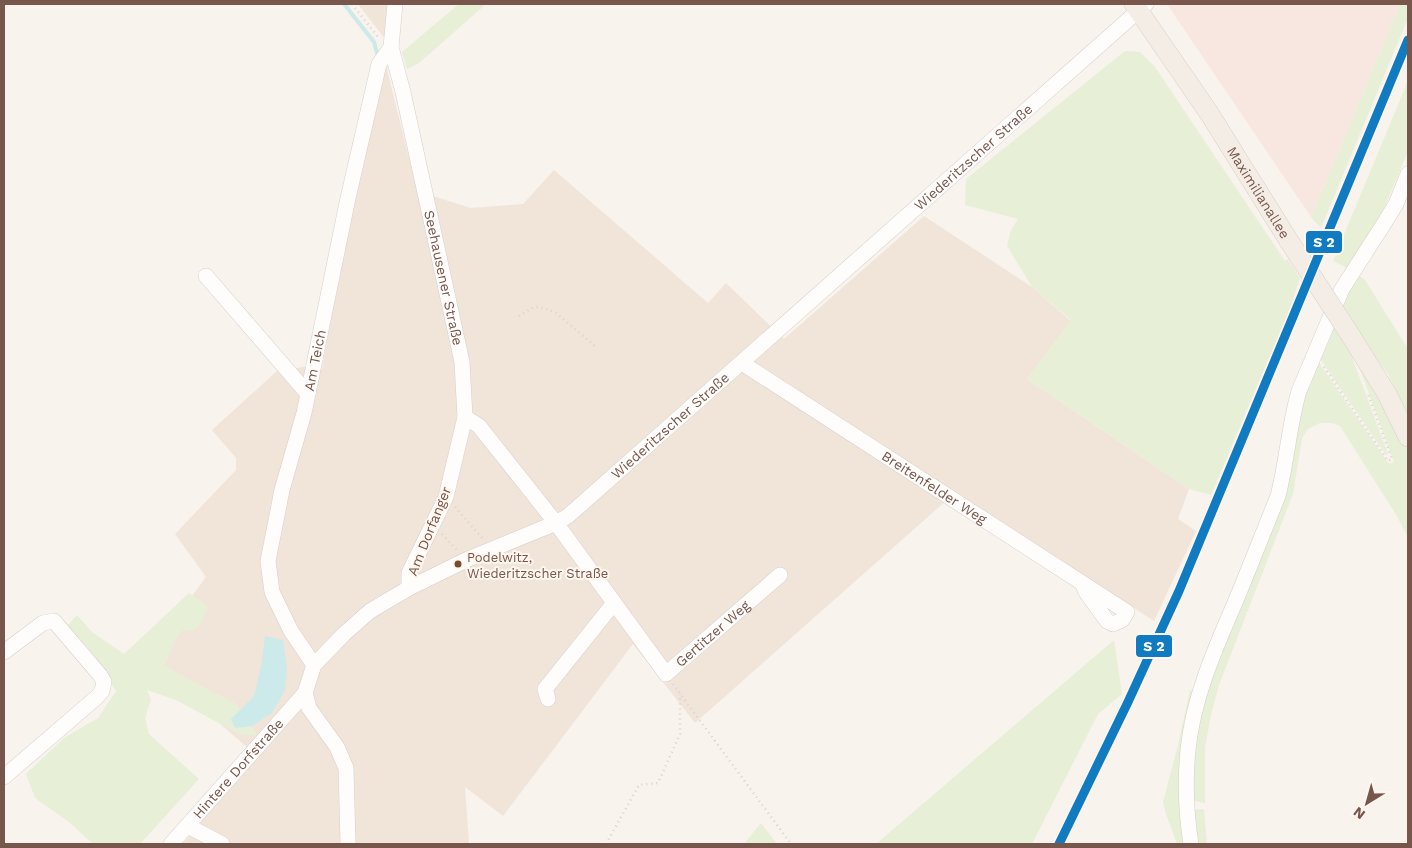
<svg xmlns="http://www.w3.org/2000/svg" width="1412" height="848" viewBox="0 0 1412 848" font-family="'Work Sans',sans-serif">
  <rect width="100%" height="100%" fill="#f8f3ed"/>
  <g fill="#f1e5da">
    <polygon points="358,4 390,4 386,40"/>
    <polygon points="386,65 417,191 471,208 523,204 554,170 708,303 726,283 784,339 924,216 1032,287 1071,321 1027,379 1189,489 1178,519 1196,531 1154,621 956,492 695,723 633,644 503,816 465,787 469,844 183,844 256,755 145,659 206,577 175,534 236,470 236,458 212,430 277,371 309,366 322,369 354,184"/>
  </g>
  <polygon fill="#f8e7e1" points="1167,4 1400,4 1311,217"/>
  <g fill="#e7efd7">
    <polygon points="459,4 486,4 419,63 407,69 402,52"/>
    <polygon points="1400,4 1408,4 1408,18 1321,228 1311,217"/>
    <polygon points="1125,51 1140,52 1155,67 1285,261 1288,259 1300,278 1290,308 1211,495 1189,489 1027,379 1071,320 1032,287 1007,246 1011,230 1018,219 965,205 966,179"/>
    <polygon points="1408,81 1408,151 1372,237 1349,269 1333,261"/>
    <polygon points="1357,274 1365,280 1408,349 1408,415 1388,374 1355,329 1346,346 1349,349 1388,454 1386,455 1319,357"/>
    <polygon points="1356,358 1396,425 1408,450 1408,537 1395,513 1340,426 1331,423 1320,423 1308,429 1302,438 1293,494 1219,685 1211,715 1205,747 1205,803 1191,800 1190,779 1199,711 1235,613 1298,410 1317,360 1389,464 1394,462"/>
    <polygon points="189,593 208,606 202,621 194,631 183,630 175,640 165,665 184,677 236,704 258,736 239,734 176,700 147,690 151,700 145,718 149,734 199,779 140,844 93,844 69,822 35,798 26,774 64,738 98,718 116,691 94,655 68,625 77,615 92,632 124,654"/>
    <polygon points="1114,640 1122,694 1098,714 1032,844 876,844"/>
    <polygon points="1190,690 1195,692 1187,844 1177,844 1166,814 1163,802 1178,745"/>
    <polygon points="1204,809 1207,844 1195,844 1192,810"/>
    <polygon points="761,823 777,844 744,844"/>
  </g>
  <polygon fill="#cdeaea" points="265,636 283,640 287,668 285,690 272,713 252,726 235,728 231,719 254,696 261,666"/>
  <g fill="none" stroke-linecap="round" stroke-linejoin="round">
    <polyline stroke="#cdeaea" stroke-width="4" points="344,4 374,42 377,53"/>
    <defs>
      <g id="minor">
        <path id="s1" d="M 395,4 L 391,47 L 403,92 L 462,362 L 465,417 L 446,497 L 409,573 L 409,588"/>
        <polyline points="206,276 308,394"/>
        <path id="s2" d="M 742,363 L 1127,612 L 1122,620 L 1113,624 L 1107,621 L 1086,592 L 1082,583"/>
        <path id="s3" d="M 465,417 L 479,426 L 556,523 L 666,674 L 780,575"/>
        <polyline points="4,652 43,623 54,621 100,675 104,682 102,691 97,697 4,777"/>
        <path id="s4" d="M 314,665 L 291,631 L 272,592 L 268,561 L 282,490 L 304,413 L 348,198 L 379,64 L 391,47"/>
        <polyline points="548,699 545,689 614,603"/>
        <polyline points="188,826 222,844"/>
        <path id="s5" d="M 171,844 L 305,693"/>
        <path id="s6" d="M 348,844 L 346,768 L 337,747 L 309,708 L 305,693 L 314,665 L 344,634 L 370,611 L 409,588 L 466,560 L 556,523 L 568,516 L 1146,4"/>
        <path d="M 1191,844 C 1186,813 1185,781 1188,750 C 1193,699 1214,651 1234,605 C 1249,569 1263,533 1278,496 C 1287,461 1289,425 1299,391 L 1342,289 L 1385,222 L 1396,204 L 1408,174"/>
      </g>
      <g id="major">
        <path id="s7" d="M 1134,4 L 1209,113 L 1289,241"/>
        <polyline points="1351,336 1387,394 1408,437"/>
      </g>
    </defs>
    <use href="#minor" stroke="#d7ceca" stroke-width="16"/>
    <use href="#major" stroke="#dacfca" stroke-width="20"/>
    <g stroke="#dbd1ce" stroke-width="2.5" stroke-dasharray="1 4" stroke-linecap="butt">
      <polyline points="352,4 378,37"/>
      <polyline points="519,316 534,307 544,308 556,313 596,347"/>
      <polyline points="1324,367 1388,461 1392,459 1368,394"/>
      <polyline points="455,507 483,539"/>
      <polyline points="442,534 457,550"/>
      <polyline points="673,684 791,844"/>
      <polyline points="606,844 639,785 658,783 680,734 680,694"/>
    </g>
    <use href="#minor" stroke="#fefdfc" stroke-width="15"/>
    <use href="#major" stroke="#f3ede6" stroke-width="19"/>
    <defs>
      <polyline id="major-bridge" points="1289,241 1351,336"/>
    </defs>
    <use href="#major-bridge" stroke="#dacfca" stroke-width="20" stroke-linecap="butt"/>
    <use href="#major-bridge" stroke="#f3ede6" stroke-width="19"/>
    <defs>
      <polyline id="rail-1" points="1059,844 1128,702 1179,591 1408,40"/>
    </defs>
    <use href="#rail-1" stroke="#fff7ef" stroke-width="12"/>
    <use href="#rail-1" stroke="#107bc0" stroke-width="9"/>
  </g>
  <circle fill="#7a4b2a" stroke="#fff7ef" stroke-width="2" cx="458" cy="564" r="4.5"/>
  <g text-anchor="middle" stroke-width="4" stroke-linejoin="round" paint-order="stroke">
    <g font-size="13" fill="#78564b" stroke="#fff7ef" text-anchor="start">
      <text x="467" y="562">Podelwitz,<tspan x="467" dy="16">Wiederitzscher Straße</tspan></text>
    </g>
    <g font-size="14" fill="#78564b" stroke="#fff7ef">
      <text dy="5" stroke="none"><textPath href="#s6" startOffset="1031">Wiederitzscher Straße</textPath></text>
      <text dy="5" stroke="none"><textPath href="#s7" startOffset="226">Maximilianallee</textPath></text>
      <text dy="5" stroke="none"><textPath href="#s1" startOffset="280">Seehausener Straße</textPath></text>
      <text dy="5" stroke="none"><textPath href="#s4" startOffset="322">Am Teich</textPath></text>
      <text dy="5" stroke="none"><textPath href="#s6" startOffset="626">Wiederitzscher Straße</textPath></text>
      <text dy="5" stroke="none"><textPath href="#s2" startOffset="229">Breitenfelder Weg</textPath></text>
      <text transform="translate(429 531) rotate(-68)" y="5">Am Dorfanger</text>
      <text dy="5" stroke="none"><textPath href="#s3" startOffset="389">Gertitzer Weg</textPath></text>
      <text dy="5" stroke="none"><textPath href="#s5" startOffset="101">Hintere Dorfstraße</textPath></text>
    </g>
  </g>
  <g stroke="#fff7ef" stroke-width="2">
    <rect x="1305" y="230" width="38" height="24" rx="5" fill="#107bc0"/>
    <rect x="1135" y="634" width="38" height="24" rx="5" fill="#107bc0"/>
  </g>
  <g font-size="14" text-anchor="middle" font-weight="bold" fill="#fff">
    <text x="1324" y="247">S 2</text>
    <text x="1154" y="651">S 2</text>
  </g>
  <rect width="1412" height="848" fill="none" stroke="#78564b" stroke-width="10"/>
  <g transform="translate(1367 803) rotate(217)" stroke="#fff7ef" stroke-width="4" paint-order="stroke">
  <path d="M0-4L9 19L0 12L-9 19Z" fill="#78564b"/>
  <text y="-8" font-size="14" font-weight="bold" text-anchor="middle" fill="#78564b">N</text>
  </g>
</svg>
